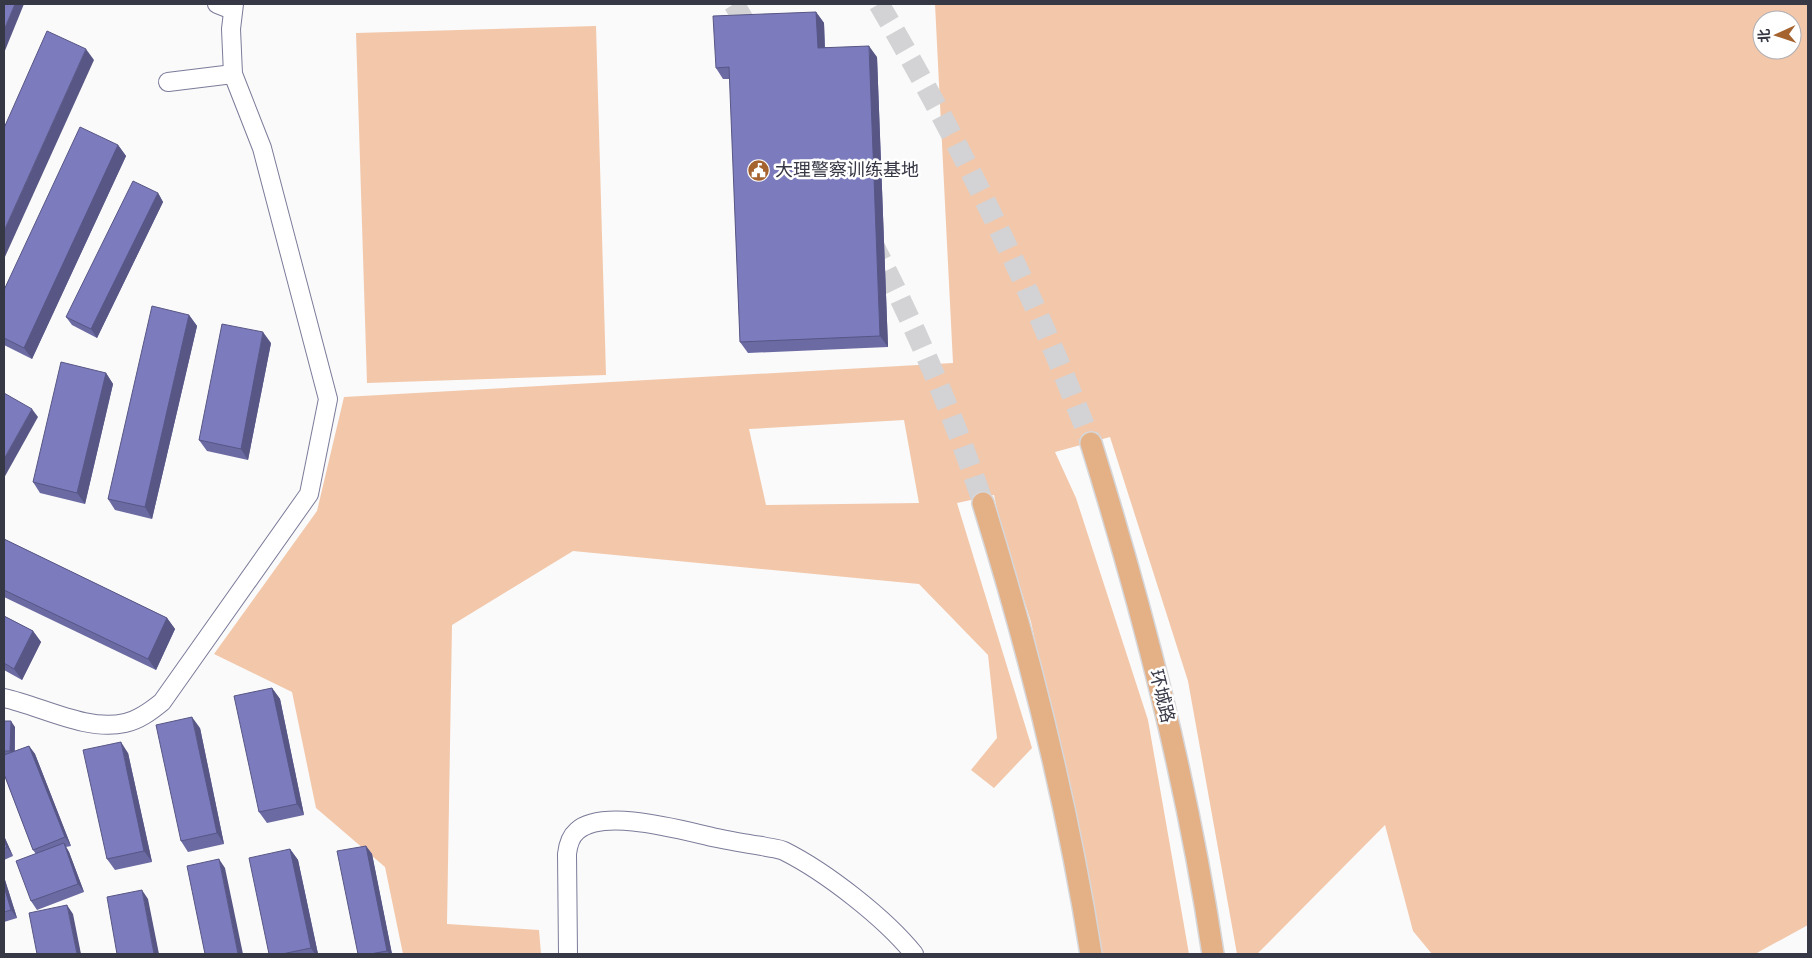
<svg xmlns="http://www.w3.org/2000/svg" width="1812" height="958" viewBox="0 0 1812 958" font-family="'Alegreya Sans','Noto Sans SC',sans-serif">
  <rect width="100%" height="100%" fill="#fafafa"/>
  <g fill="#f2c7aa" fill-rule="evenodd">
    <path d="M 935,4 L 1808,4 L 1808,925 L 1755,954 L 1432,954 L 1413,931 L 1385,825 L 1257,954 L 1237,954 L 1188,681 L 1110,437 L 1055,452 L 1076,498 L 1148,720 L 1189,954 L 1096,954 L 1089,896 L 1031,622 L 1000,524 L 994,495 L 957,503 L 1032,748 L 994,788 L 971,770 L 997,738 L 988,655 L 919,584 L 573,551 L 452,625 L 447,924 L 539,930 L 541,954 L 403,954 L 385,867 L 316,808 L 292,692 L 214,654 L 317,511 L 344,397 L 953,363 ZM 1762,20 L 1792,20 L 1792,50 L 1762,50 ZM 904,420 L 919,503 L 766,505 L 749,429 Z"/>
    <polygon points="596,26 606,375 367,383 356,33"/>
  </g>
  <g fill="none" stroke-linecap="round" stroke-linejoin="round">
    <g stroke="#d3d3d6" stroke-width="21" stroke-dasharray="21 11" stroke-linecap="butt">
      <polyline points="734,4 756,40"/>
      <path d="M 879,4 C 961,144 1033,291 1091,443"/>
      <path d="M 872,242 C 915,326 953,413 983,503"/>
    </g>
    <defs>
      <g id="minor">
        <polyline points="217,4 232,10"/>
        <polyline points="168,82 233,74"/>
        <path d="M 4,698 C 41,706 87,732 125,723 C 139,720 151,711 162,702 L 309,494 L 328,399 L 262,148 L 233,74 L 231,29 L 234,4"/>
        <path d="M 568,954 L 567,854 C 568,845 570,837 577,831 C 604,807 684,831 717,838 C 732,841 747,844 762,846 C 769,848 778,848 784,851 C 826,872 885,918 914,954"/>
      </g>
      <g id="major">
        <path d="M 1091,443 C 1143,611 1187,780 1213,954"/>
        <path d="M 983,503 C 1029,651 1067,801 1091,954"/>
      </g>
    </defs>
    <use href="#minor" stroke="#7b7b9a" stroke-width="20"/>
    <use href="#major" stroke="#d7d7da" stroke-width="24"/>
    <use href="#minor" stroke="#fff" stroke-width="18"/>
    <use href="#major" stroke="#e4b187" stroke-width="21"/>
  </g>
  <g fill="#6b6aa3">
    <polygon points="816,12 824,23 825,47 877,57 888,347 748,353 740,342 730,79 723,79 716,68"/>
    <polygon points="118,145 126,156 32,359 4,345 4,290"/>
    <polygon points="158,193 163,202 97,338 72,325 66,317"/>
    <polygon points="189,315 197,326 152,519 115,510 108,499"/>
    <polygon points="271,343 248,460 207,451 199,440"/>
    <polygon points="106,373 113,384 85,504 40,493 33,482"/>
    <polygon points="4,539 167,618 175,629 156,670 4,597"/>
    <polygon points="4,616 33,631 41,642 22,680 4,670"/>
    <polygon points="272,688 280,699 304,815 267,823 259,812"/>
    <polygon points="4,721 15,727 15,751 29,746 35,754 71,846 66,847 69,852 84,892 37,910 31,901 36,854 33,850 4,774"/>
    <polygon points="200,728 224,844 188,852 181,841"/>
    <polygon points="128,753 152,862 115,870 107,859"/>
    <polygon points="4,836 13,856 4,860"/>
    <polygon points="366,846 372,854 392,954 358,954"/>
    <polygon points="290,849 298,860 318,954 269,954"/>
    <polygon points="4,878 5,880 17,918 4,922"/>
  </g>
  <g fill="#575685">
    <polygon points="15,4 24,4 4,53 4,30"/>
    <polygon points="816,12 824,23 825,59 818,48"/>
    <polygon points="869,46 877,57 888,347 880,336"/>
    <polygon points="86,49 94,60 4,259 4,231"/>
    <polygon points="118,145 126,156 32,359 24,348"/>
    <polygon points="158,193 163,202 97,338 91,329"/>
    <polygon points="189,315 197,326 152,519 145,507"/>
    <polygon points="263,332 271,343 248,460 241,449"/>
    <polygon points="106,373 113,384 85,504 77,493"/>
    <polygon points="32,409 38,417 4,478 4,459"/>
    <polygon points="167,618 175,629 156,670 148,659"/>
    <polygon points="33,631 41,642 22,680 14,669"/>
    <polygon points="272,688 280,699 304,815 297,804"/>
    <polygon points="192,717 200,728 224,844 217,833"/>
    <polygon points="11,721 15,727 14,756 10,751"/>
    <polygon points="121,742 128,753 152,862 144,851"/>
    <polygon points="29,746 35,754 71,846 65,837"/>
    <polygon points="4,836 13,856 7,847 4,841"/>
    <polygon points="64,843 69,852 84,892 78,884"/>
    <polygon points="366,846 372,854 392,954 390,954 387,951"/>
    <polygon points="290,849 298,860 318,954 315,954 311,948"/>
    <polygon points="219,859 225,868 243,954 238,954"/>
    <polygon points="4,878 5,880 17,918 11,910 4,886"/>
    <polygon points="142,890 148,899 159,954 154,954"/>
    <polygon points="67,905 73,914 81,954 77,954"/>
  </g>
  <g fill="#7c7bbe" stroke="#575685">
    <polygon points="4,4 15,4 4,30"/>
    <polygon points="816,12 818,48 869,46 880,336 740,342 729,67 716,68 713,16"/>
    <polygon points="47,31 86,49 4,231 4,128"/>
    <polygon points="80,127 118,145 24,348 4,338 4,290"/>
    <polygon points="133,181 158,193 91,329 66,317"/>
    <polygon points="152,306 189,315 145,507 108,499"/>
    <polygon points="222,324 263,332 241,449 199,440"/>
    <polygon points="61,362 106,373 77,493 33,482"/>
    <polygon points="4,393 32,409 4,459"/>
    <polygon points="4,539 167,618 148,659 4,590"/>
    <polygon points="4,616 33,631 14,669 4,663"/>
    <polygon points="272,688 297,804 259,812 234,696"/>
    <polygon points="192,717 217,833 181,841 156,725"/>
    <polygon points="4,721 11,721 10,751 4,751"/>
    <polygon points="121,742 144,851 107,859 83,750"/>
    <polygon points="29,746 65,837 33,850 4,774 4,755"/>
    <polygon points="4,841 7,847 4,849"/>
    <polygon points="64,843 78,884 31,901 16,861"/>
    <polygon points="366,846 387,951 370,954 358,954 337,851"/>
    <polygon points="290,849 311,948 282,954 269,954 249,858"/>
    <polygon points="219,859 238,954 205,954 187,866"/>
    <polygon points="4,886 11,910 4,912"/>
    <polygon points="142,890 154,954 117,954 107,897"/>
    <polygon points="67,905 77,954 37,954 29,913"/>
  </g>
  <defs>
    <symbol id="civic-disc" viewBox="-11 -11 22 22"><circle r="9.5" fill="#a5632f" stroke="#fff"/><path d="M-.6-6.5H3V-4.5H.6V-3L4-1V1h2V6H-6V1h2V-1L-.6-3ZM-1.2 2.5V6h2.4V2.5Z" fill="#fff"/></symbol>
  </defs>
  <g fill-rule="evenodd">
    <use href="#civic-disc" x="746" y="158" width="25" height="25"/>
  </g>
  <g text-anchor="middle" stroke-width="5" stroke-linejoin="round" paint-order="stroke">
    <g font-size="18" fill="#373845" stroke="#fff" text-anchor="start">
      <text x="775" y="176">大理警察训练基地</text>
    </g>
    <g font-size="18" fill="#373845" stroke="#fff">
      <text transform="translate(1162 696) rotate(76)" y="6">环城路</text>
    </g>
  </g>
  <rect width="1812" height="958" fill="none" stroke="#373845" stroke-width="10"/>
  <g transform="translate(1777 35) rotate(267)"><circle r="24" fill="#ffffff" stroke="#afafb5"/>
  <path d="M0-4L9 19L0 12L-9 19Z" fill="#a5632f"/>
  <text y="-8" font-size="14" font-weight="bold" text-anchor="middle" fill="#373845">北</text>
  </g>
</svg>
